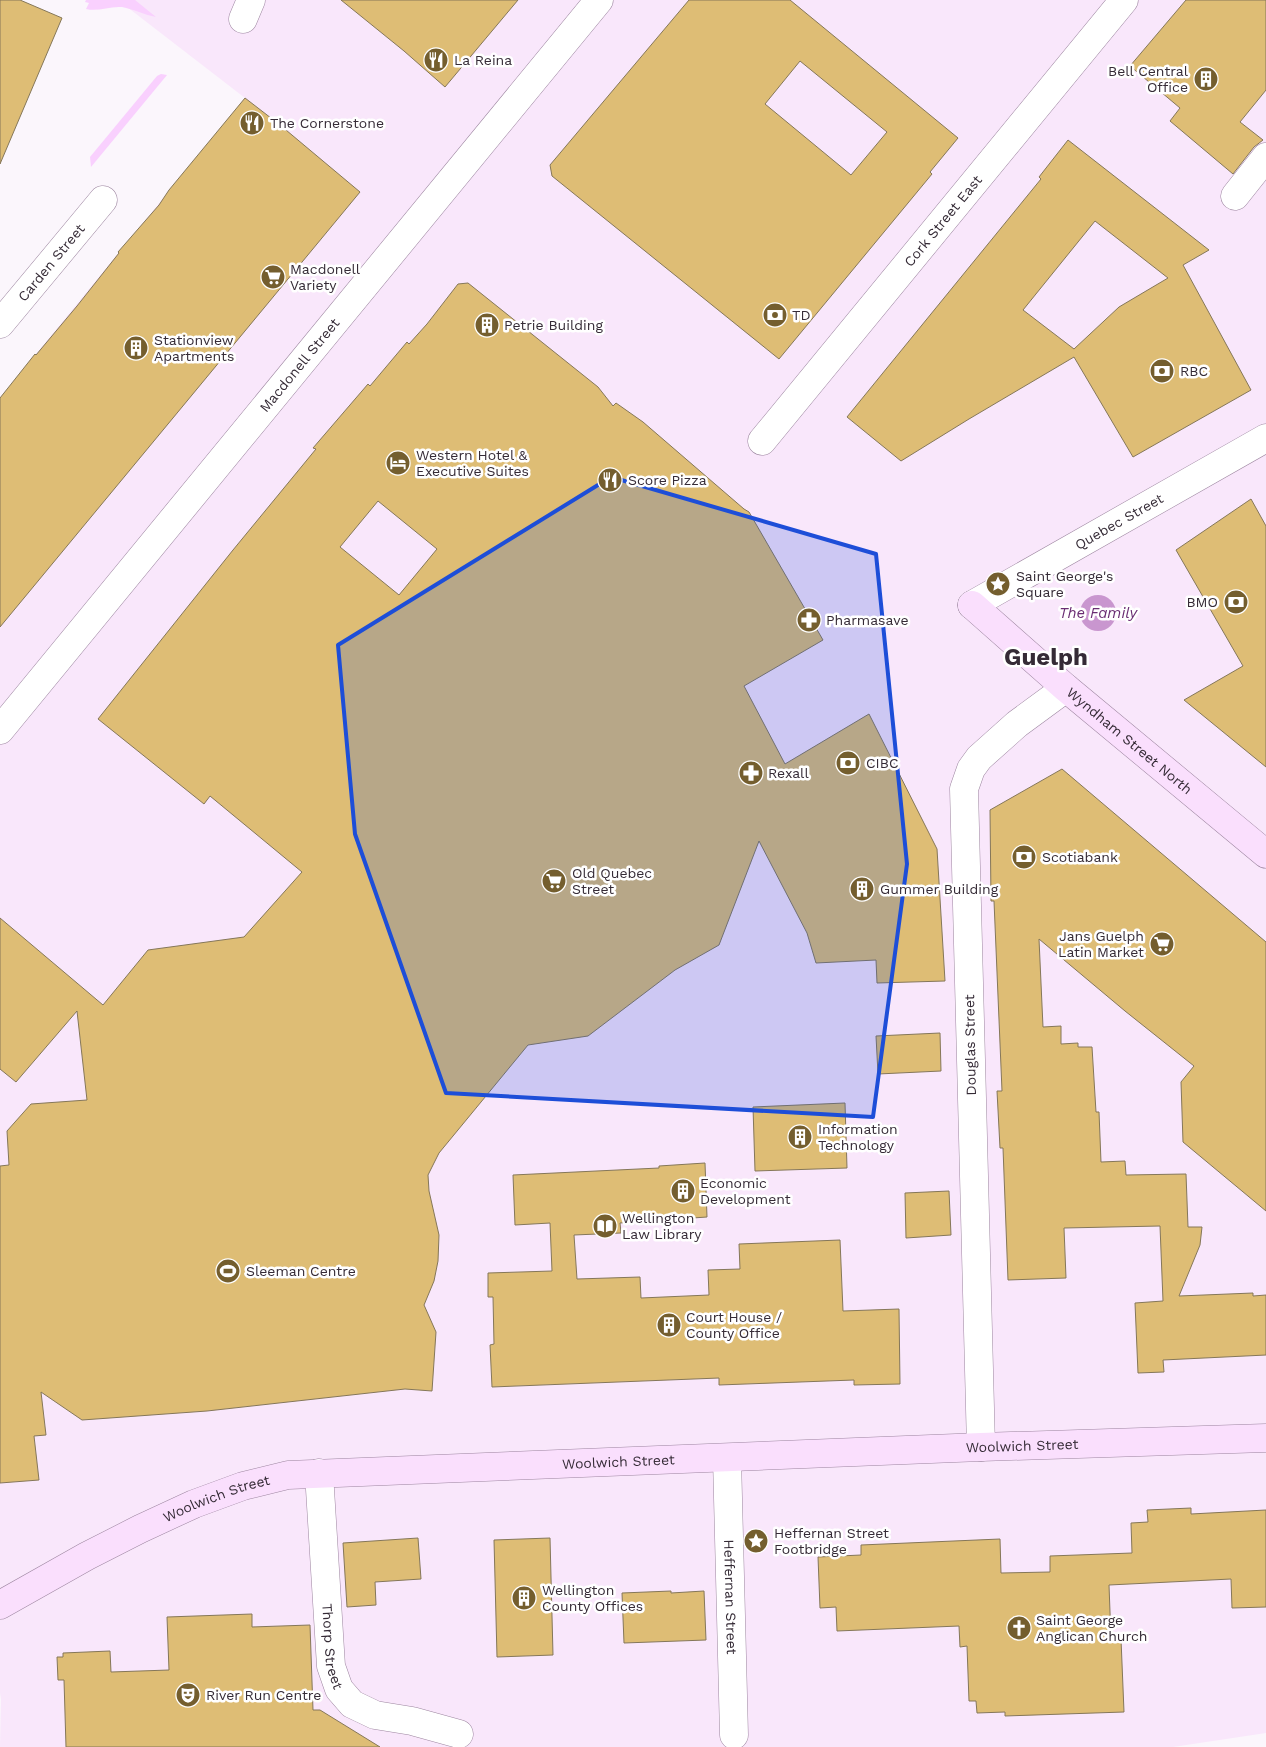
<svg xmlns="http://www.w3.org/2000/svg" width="1266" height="1747" viewBox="0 0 1266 1747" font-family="'Work Sans',sans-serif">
  <rect width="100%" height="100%" fill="#fbf6fc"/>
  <polygon fill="#f9e7fb" points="118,0 1266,0 1266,1733 1173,1747 0,1747 1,1699 0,1693 0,398 245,98"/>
  <g fill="#f9d0fe">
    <path d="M 86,0 L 135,0 L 156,17 C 145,15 133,9 122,7 C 109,6 98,12 86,9 L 89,3 L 85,2 Z"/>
    <polygon points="161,74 167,75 91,167 90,157 157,76"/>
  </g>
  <circle fill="#c996cf" cx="1098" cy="613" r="18"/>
  <g fill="#debd75" stroke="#857759" fill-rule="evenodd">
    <polygon points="0,0 20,0 62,18 0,164"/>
    <polygon points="341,0 518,0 445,87 404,51"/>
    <path d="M 689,0 L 790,0 L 958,138 L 930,172 L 932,174 L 779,359 L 552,176 L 550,165 ZM 800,61 L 887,132 L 851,175 L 765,104 Z"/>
    <polygon points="1186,0 1266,0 1266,90 1240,122 1263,140 1254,147 1233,174 1170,121 1180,108 1130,66"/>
    <polygon points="245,98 280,125 360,192 0,627 0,398 35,354 36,355 77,306 119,253 118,252 159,205 169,190"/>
    <path d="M 1068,140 L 1209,250 L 1183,265 L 1251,390 L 1133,457 L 1074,357 L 969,419 L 901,461 L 847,417 L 1041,179 L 1039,177 ZM 1095,221 L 1168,278 L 1119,307 L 1074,349 L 1023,310 Z"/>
    <path d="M 468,283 L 598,387 L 613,406 L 616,403 L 643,422 L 744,509 L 749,512 L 823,640 L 744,686 L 785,764 L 869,714 L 937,849 L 945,981 L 877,983 L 876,960 L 816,963 L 807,933 L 759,841 L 719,945 L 675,970 L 588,1036 L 528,1045 L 439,1153 L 428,1175 L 429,1191 L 439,1235 L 438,1261 L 434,1281 L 424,1305 L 436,1332 L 432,1391 L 405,1389 L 207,1411 L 82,1420 L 41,1392 L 46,1435 L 34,1436 L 39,1480 L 0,1483 L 0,1166 L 9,1165 L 7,1131 L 31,1104 L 87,1100 L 77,1011 L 16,1082 L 0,1069 L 0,918 L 103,1005 L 148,950 L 244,937 L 302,872 L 210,796 L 204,804 L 98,719 L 233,550 L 316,449 L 313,448 L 368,384 L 370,386 L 407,342 L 409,344 L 427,324 L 458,284 ZM 378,501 L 437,549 L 399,595 L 340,547 Z"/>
    <polygon points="1251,499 1266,526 1266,767 1184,700 1243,666 1176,550"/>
    <polygon points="1062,769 1266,942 1266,1211 1183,1142 1181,1082 1194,1066 1125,1011 1039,939 1043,1027 1061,1026 1061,1044 1078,1043 1078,1047 1092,1047 1096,1112 1099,1112 1101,1162 1125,1161 1126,1175 1186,1174 1188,1227 1202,1227 1200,1245 1179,1296 1253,1293 1253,1296 1266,1295 1266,1355 1163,1360 1164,1372 1138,1373 1135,1303 1163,1301 1160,1226 1064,1228 1066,1278 1008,1280 1003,1148 1000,1148 997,1091 1002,1091 994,901 991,901 990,810"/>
    <polygon points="940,1033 941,1071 878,1074 876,1036"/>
    <polygon points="845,1103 847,1168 755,1171 753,1107"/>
    <polygon points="705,1163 707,1217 620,1223 621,1233 574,1235 577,1279 640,1277 641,1298 709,1295 708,1270 740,1269 739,1244 840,1240 843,1311 899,1309 900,1384 854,1385 854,1380 719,1385 719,1378 492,1387 490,1345 494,1344 493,1297 488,1297 488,1273 552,1271 550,1223 515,1225 513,1175 659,1168 659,1166"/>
    <polygon points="949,1191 951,1235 906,1238 905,1193"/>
    <polygon points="1191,1508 1191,1514 1266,1510 1266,1607 1232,1608 1231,1579 1109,1585 1111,1639 1121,1639 1124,1712 1005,1716 1005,1712 977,1713 976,1701 969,1701 967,1646 960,1647 959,1626 837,1631 836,1607 820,1608 818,1557 861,1555 861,1545 1000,1539 1001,1573 1050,1572 1050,1556 1132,1553 1131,1523 1148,1522 1147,1510"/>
    <polygon points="418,1538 421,1579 375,1582 376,1605 347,1607 343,1543"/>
    <polygon points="550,1538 553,1655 497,1657 494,1540"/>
    <polygon points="671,1591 671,1593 704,1591 706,1640 624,1643 622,1593"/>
    <polygon points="252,1614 252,1627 310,1625 313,1710 320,1710 380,1747 66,1747 64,1680 58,1680 57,1657 63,1657 63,1653 110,1651 111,1672 169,1670 167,1617"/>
  </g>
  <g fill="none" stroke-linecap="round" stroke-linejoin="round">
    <defs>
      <g id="minor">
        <polyline points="243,19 251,0"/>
        <polyline points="1235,196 1266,157"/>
        <path id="s1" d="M 0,324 L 103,200"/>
        <path id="s2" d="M 762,441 L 1124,0"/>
        <polyline points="981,1447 964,789 971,769 979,758 1017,724 1066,688"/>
        <path id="s3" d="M 727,1458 L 734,1735"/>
        <path id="s4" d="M 319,1473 L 331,1666 L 339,1689 L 352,1704 L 375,1715 L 412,1721 L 459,1734"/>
      </g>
      <g id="tertiary">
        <path id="s5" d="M 972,605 L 1266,438"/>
        <path id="s6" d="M 0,730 L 599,0"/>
      </g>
      <g id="secondary">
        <path id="s7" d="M 972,605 L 1066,688 L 1266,854"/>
        <path id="s8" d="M 0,1605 L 87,1556 L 140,1529 L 194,1504 L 243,1486 L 288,1475 L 981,1447 L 1266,1438"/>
      </g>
    </defs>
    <use href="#minor" stroke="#9d86a0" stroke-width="29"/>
    <use href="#tertiary" stroke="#9d86a0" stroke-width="29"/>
    <use href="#secondary" stroke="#9d86a0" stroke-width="29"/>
    <use href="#minor" stroke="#fff" stroke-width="28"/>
    <use href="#tertiary" stroke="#fff" stroke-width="28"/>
    <use href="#secondary" stroke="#fadffd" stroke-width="28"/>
  </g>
  <path fill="#1d4ed8" fill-opacity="0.2" stroke="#1d4ed8" stroke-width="4" stroke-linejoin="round" d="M 611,477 L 876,554 L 907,864 L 873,1117 L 446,1093 L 355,834 L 338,645 Z"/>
  <defs>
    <symbol id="restaurant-disc" viewBox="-11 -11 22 22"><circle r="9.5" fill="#745e2e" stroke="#fff"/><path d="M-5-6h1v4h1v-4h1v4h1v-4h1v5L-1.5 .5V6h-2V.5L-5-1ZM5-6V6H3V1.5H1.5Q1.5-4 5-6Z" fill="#fff"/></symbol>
    <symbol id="building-disc" viewBox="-11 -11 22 22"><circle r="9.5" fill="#745e2e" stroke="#fff"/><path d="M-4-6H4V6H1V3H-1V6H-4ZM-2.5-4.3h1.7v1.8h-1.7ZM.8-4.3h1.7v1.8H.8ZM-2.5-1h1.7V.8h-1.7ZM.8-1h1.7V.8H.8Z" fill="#fff"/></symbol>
    <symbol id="supermarket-disc" viewBox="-11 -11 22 22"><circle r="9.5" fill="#745e2e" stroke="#fff"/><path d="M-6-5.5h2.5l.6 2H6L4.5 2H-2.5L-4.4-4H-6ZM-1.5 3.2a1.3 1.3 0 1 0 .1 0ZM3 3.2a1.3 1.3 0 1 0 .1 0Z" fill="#fff"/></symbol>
    <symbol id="bank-disc" viewBox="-11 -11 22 22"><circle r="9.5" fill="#745e2e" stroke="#fff"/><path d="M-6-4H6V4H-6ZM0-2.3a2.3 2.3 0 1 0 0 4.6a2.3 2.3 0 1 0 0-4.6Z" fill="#fff"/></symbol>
    <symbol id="hotel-disc" viewBox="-11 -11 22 22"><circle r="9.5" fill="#745e2e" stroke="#fff"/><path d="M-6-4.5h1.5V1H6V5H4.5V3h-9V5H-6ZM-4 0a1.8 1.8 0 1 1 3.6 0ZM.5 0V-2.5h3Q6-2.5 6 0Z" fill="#fff"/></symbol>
    <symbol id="sight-disc" viewBox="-11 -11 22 22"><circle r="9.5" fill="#745e2e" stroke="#fff"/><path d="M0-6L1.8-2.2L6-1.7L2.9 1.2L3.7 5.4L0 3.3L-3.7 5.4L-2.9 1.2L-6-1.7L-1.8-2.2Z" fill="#fff"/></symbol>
    <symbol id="pharmacy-disc" viewBox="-11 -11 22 22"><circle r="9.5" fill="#745e2e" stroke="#fff"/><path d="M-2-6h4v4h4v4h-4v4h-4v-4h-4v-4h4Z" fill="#fff"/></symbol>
    <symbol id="library-disc" viewBox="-11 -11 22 22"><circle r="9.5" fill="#745e2e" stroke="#fff"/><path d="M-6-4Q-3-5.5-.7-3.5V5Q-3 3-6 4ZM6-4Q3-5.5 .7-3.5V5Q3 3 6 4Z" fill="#fff"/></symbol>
    <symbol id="stadium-disc" viewBox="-11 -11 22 22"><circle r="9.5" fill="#745e2e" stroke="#fff"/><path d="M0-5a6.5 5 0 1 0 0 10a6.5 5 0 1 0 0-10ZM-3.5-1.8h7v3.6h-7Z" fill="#fff"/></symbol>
    <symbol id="church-disc" viewBox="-11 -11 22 22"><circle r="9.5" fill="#745e2e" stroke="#fff"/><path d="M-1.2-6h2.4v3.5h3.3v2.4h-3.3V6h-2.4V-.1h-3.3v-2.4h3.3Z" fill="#fff"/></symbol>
    <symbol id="theatre-disc" viewBox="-11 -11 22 22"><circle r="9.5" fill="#745e2e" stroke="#fff"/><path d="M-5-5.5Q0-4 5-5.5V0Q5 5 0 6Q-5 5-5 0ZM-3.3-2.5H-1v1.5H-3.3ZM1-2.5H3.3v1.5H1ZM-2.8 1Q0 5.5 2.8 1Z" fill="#fff"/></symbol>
  </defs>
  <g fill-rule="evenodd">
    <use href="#restaurant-disc" x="422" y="46" width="28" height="28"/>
    <use href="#building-disc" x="1192" y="65" width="28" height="28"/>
    <use href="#restaurant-disc" x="238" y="109" width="28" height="28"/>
    <use href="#supermarket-disc" x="259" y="263" width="28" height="28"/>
    <use href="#bank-disc" x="761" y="301" width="28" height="28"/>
    <use href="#building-disc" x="473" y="311" width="28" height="28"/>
    <use href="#building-disc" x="122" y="334" width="28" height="28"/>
    <use href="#bank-disc" x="1148" y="357" width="28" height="28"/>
    <use href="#hotel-disc" x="384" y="449" width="28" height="28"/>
    <use href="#restaurant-disc" x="596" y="466" width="28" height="28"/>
    <use href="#sight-disc" x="984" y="570" width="28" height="28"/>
    <use href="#bank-disc" x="1222" y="588" width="28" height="28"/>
    <use href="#pharmacy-disc" x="795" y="606" width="28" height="28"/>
    <use href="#bank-disc" x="834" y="749" width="28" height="28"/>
    <use href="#pharmacy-disc" x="737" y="759" width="28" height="28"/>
    <use href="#bank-disc" x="1010" y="843" width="28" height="28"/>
    <use href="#supermarket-disc" x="540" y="867" width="28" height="28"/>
    <use href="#building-disc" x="848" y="875" width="28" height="28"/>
    <use href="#supermarket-disc" x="1148" y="930" width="28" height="28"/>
    <use href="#building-disc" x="786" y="1123" width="28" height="28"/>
    <use href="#building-disc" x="669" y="1177" width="28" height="28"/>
    <use href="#library-disc" x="591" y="1212" width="28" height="28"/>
    <use href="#stadium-disc" x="214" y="1257" width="28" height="28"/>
    <use href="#building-disc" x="655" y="1311" width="28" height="28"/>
    <use href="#sight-disc" x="742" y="1527" width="28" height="28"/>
    <use href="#building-disc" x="510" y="1584" width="28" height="28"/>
    <use href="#church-disc" x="1005" y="1614" width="28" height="28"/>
    <use href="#theatre-disc" x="174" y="1681" width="28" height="28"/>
  </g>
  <g text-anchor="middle" stroke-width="5" stroke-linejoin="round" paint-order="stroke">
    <g font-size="14" fill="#352b36" stroke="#fff" text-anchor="start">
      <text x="454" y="65">La Reina</text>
      <text x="1188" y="76" text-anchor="end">Bell Central<tspan x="1188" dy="16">Office</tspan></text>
      <text x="270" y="128">The Cornerstone</text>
      <text x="290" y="274">Macdonell<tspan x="290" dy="16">Variety</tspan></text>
      <text x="792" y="320">TD</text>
      <text x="504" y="330">Petrie Building</text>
      <text x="154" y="345">Stationview<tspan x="154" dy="16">Apartments</tspan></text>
      <text x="1180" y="376">RBC</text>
      <text x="416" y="460">Western Hotel &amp;<tspan x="416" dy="16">Executive Suites</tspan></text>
      <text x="628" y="485">Score Pizza</text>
      <text x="1016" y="581">Saint George's<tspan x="1016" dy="16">Square</tspan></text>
      <text x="1218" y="607" text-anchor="end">BMO</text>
      <text x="826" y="625">Pharmasave</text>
      <text x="866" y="768">CIBC</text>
      <text x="768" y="778">Rexall</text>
      <text x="1042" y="862">Scotiabank</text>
      <text x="572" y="878">Old Quebec<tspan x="572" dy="16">Street</tspan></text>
      <text x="880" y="894">Gummer Building</text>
      <text x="1144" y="941" text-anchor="end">Jans Guelph<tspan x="1144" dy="16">Latin Market</tspan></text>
      <text x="818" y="1134">Information<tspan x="818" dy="16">Technology</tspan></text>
      <text x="700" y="1188">Economic<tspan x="700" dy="16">Development</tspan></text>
      <text x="622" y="1223">Wellington<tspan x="622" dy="16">Law Library</tspan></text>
      <text x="246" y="1276">Sleeman Centre</text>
      <text x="686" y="1322">Court House /<tspan x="686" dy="16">County Office</tspan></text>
      <text x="774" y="1538">Heffernan Street<tspan x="774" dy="16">Footbridge</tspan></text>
      <text x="542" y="1595">Wellington<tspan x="542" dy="16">County Offices</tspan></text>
      <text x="1036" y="1625">Saint George<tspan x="1036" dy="16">Anglican Church</tspan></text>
      <text x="206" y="1700">River Run Centre</text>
    </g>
    <g font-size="14" fill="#352b36" stroke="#fff">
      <text dy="5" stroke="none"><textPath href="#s2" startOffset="285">Cork Street East</textPath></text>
      <text dy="5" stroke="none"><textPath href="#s1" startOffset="80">Carden Street</textPath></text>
      <text dy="5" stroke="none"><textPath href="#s6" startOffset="472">Macdonell Street</textPath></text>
      <text dy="5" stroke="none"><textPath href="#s5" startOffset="169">Quebec Street</textPath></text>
      <text dy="5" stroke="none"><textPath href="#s7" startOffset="208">Wyndham Street North</textPath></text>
      <text transform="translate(970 1045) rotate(-91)" y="5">Douglas Street</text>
      <text dy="5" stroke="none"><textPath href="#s8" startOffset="1052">Woolwich Street</textPath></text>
      <text dy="5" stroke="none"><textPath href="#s8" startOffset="648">Woolwich Street</textPath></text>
      <text dy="5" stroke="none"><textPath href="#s8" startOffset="242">Woolwich Street</textPath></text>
      <text dy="5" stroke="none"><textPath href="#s3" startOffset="139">Heffernan Street</textPath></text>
      <text dy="5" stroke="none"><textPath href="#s4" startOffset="174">Thorp Street</textPath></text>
    </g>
    <g font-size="15" font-style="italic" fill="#692c72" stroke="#fff">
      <text x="1098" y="618">The Family</text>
    </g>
    <g font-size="24" font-weight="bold" fill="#352b36" stroke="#fff">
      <text x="1046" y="665">Guelph</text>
    </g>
  </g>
</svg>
